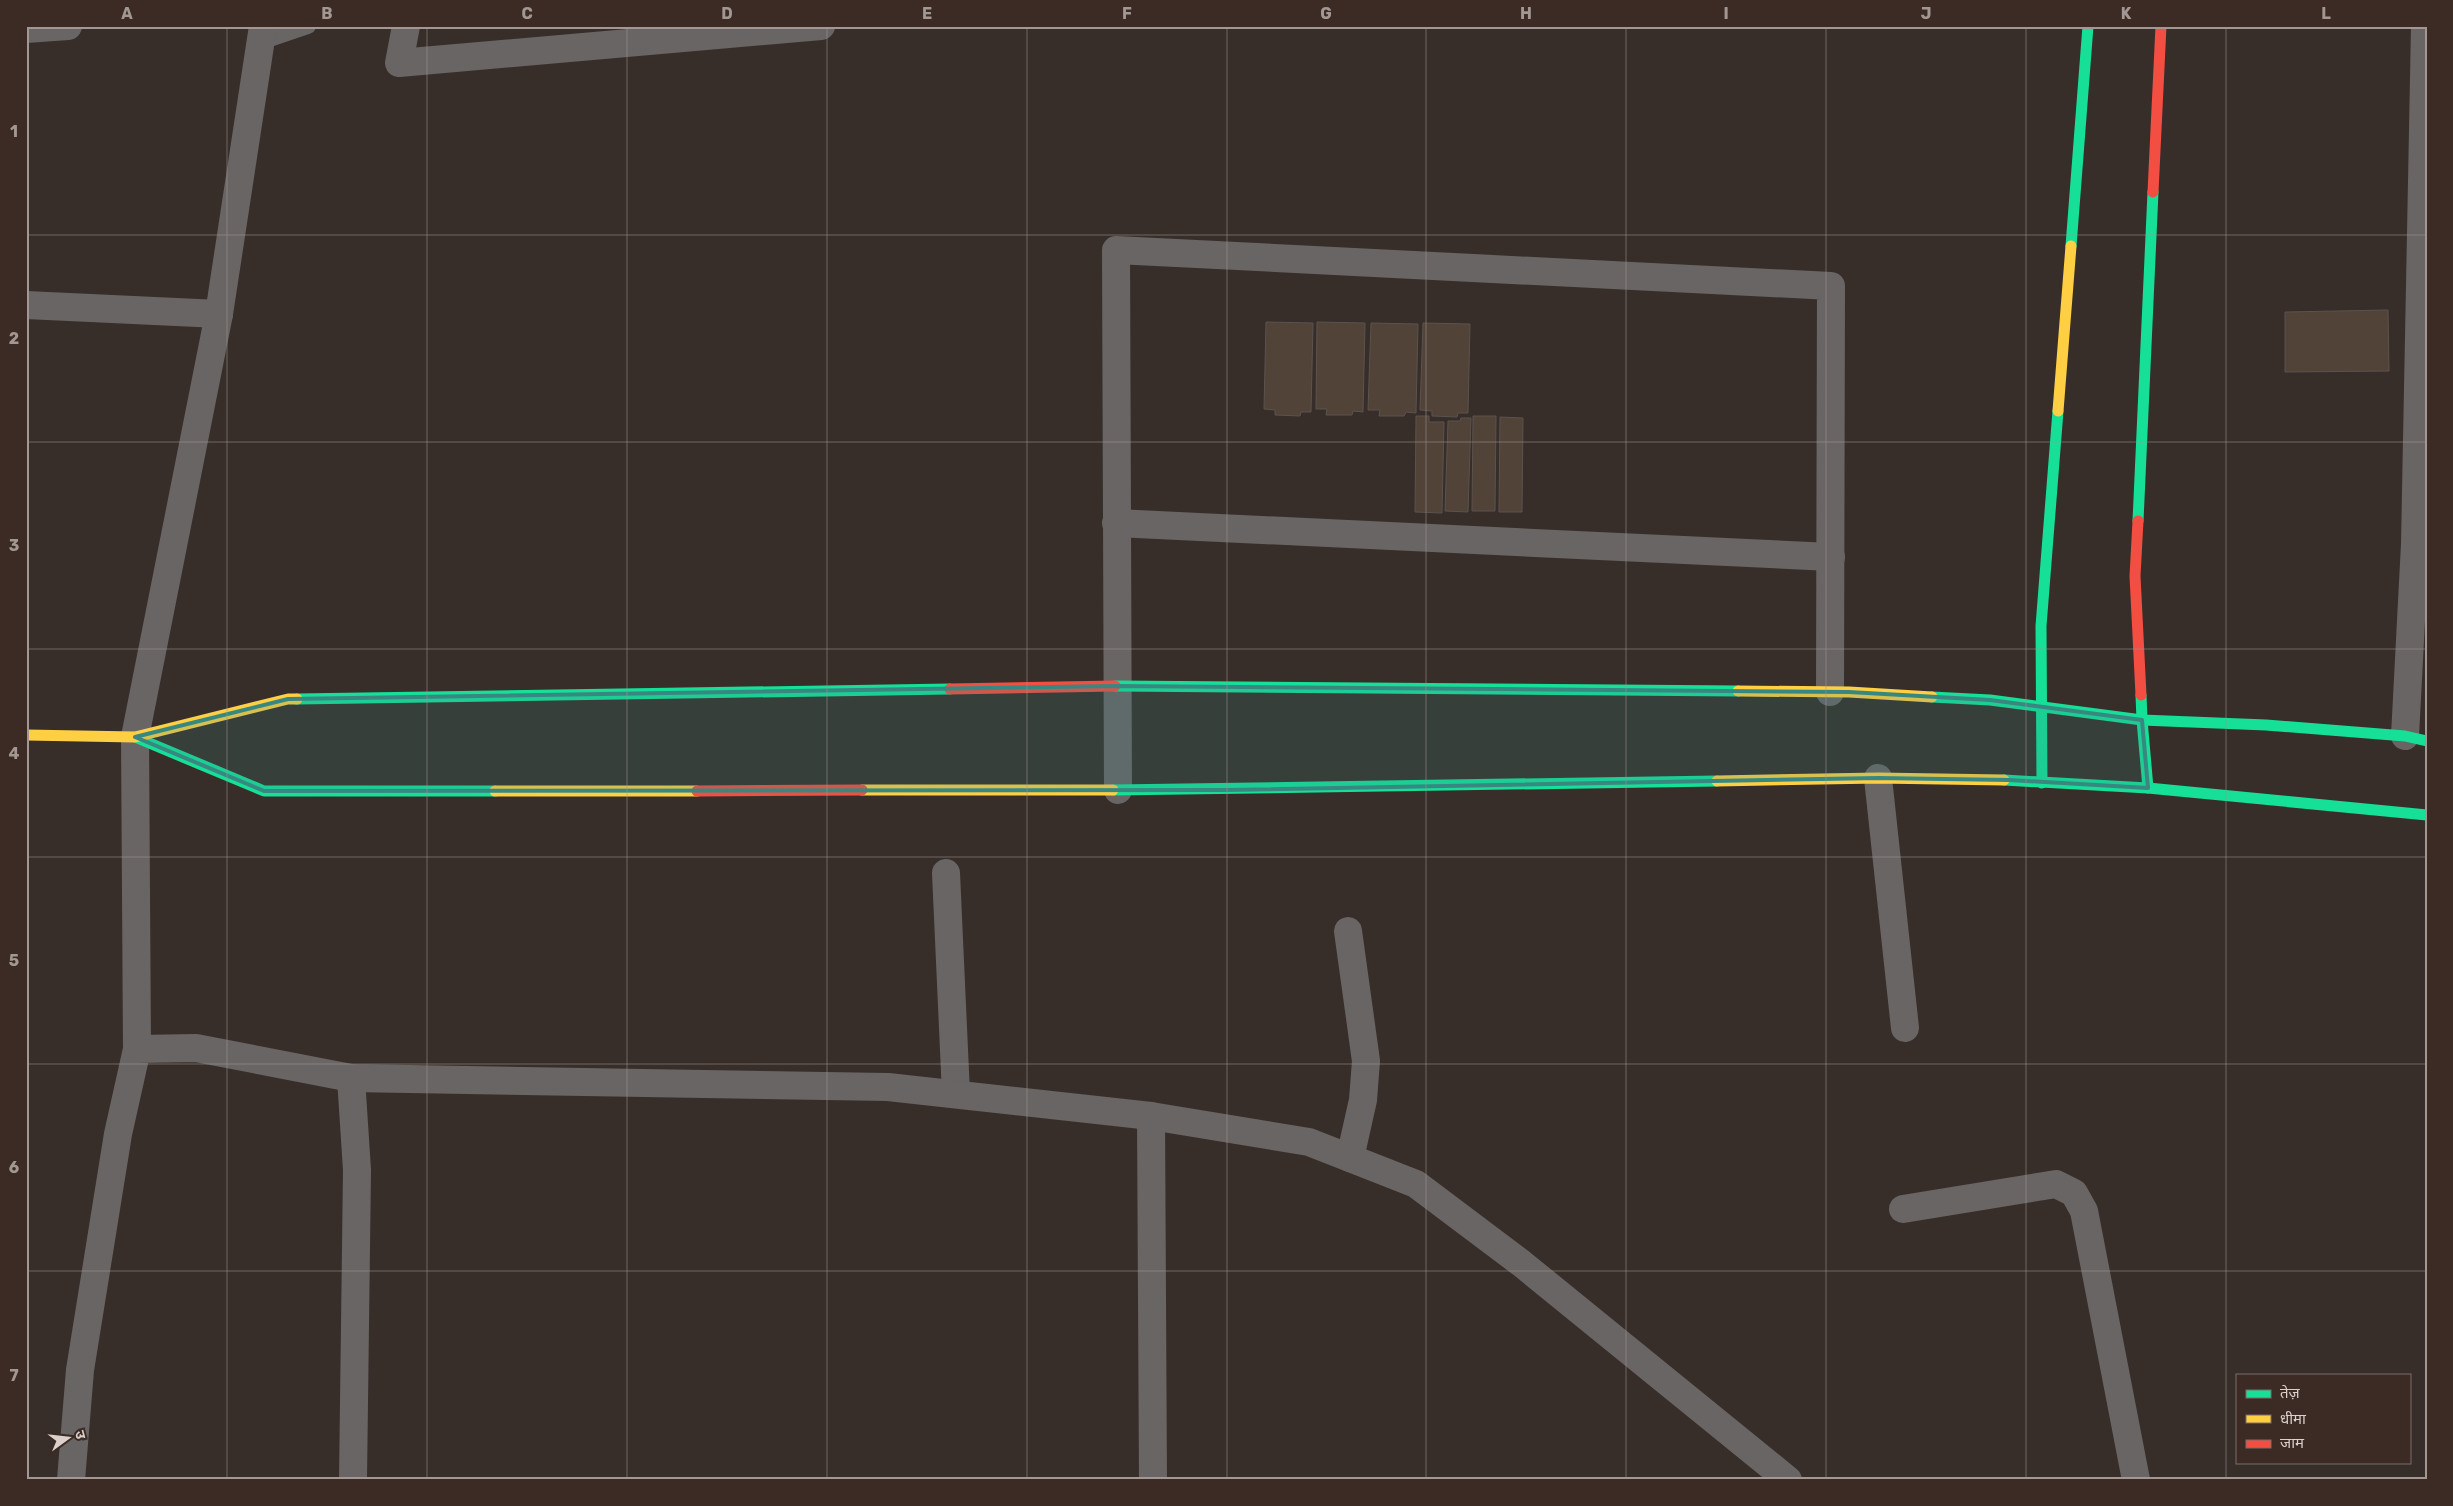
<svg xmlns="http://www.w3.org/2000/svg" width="2453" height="1506" viewBox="0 0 2453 1506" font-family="Rubik,'Noto Sans Devanagari',sans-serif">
  <rect width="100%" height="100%" fill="#372e2a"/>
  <g fill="#524339" stroke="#5b534f">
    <polygon points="2388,310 2389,371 2285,372 2285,312"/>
    <polygon points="1266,322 1313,323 1311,412 1301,412 1300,416 1275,415 1275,410 1264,409"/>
    <polygon points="1317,322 1365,323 1363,412 1353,411 1352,415 1326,415 1327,409 1316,409"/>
    <polygon points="1371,323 1418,324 1416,413 1406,412 1404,416 1379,416 1380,410 1368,410"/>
    <polygon points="1423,323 1470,324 1468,413 1458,413 1457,417 1432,416 1432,411 1420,410"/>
    <polygon points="1416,416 1429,416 1429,422 1444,422 1442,513 1415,512"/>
    <polygon points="1473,416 1496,416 1495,511 1472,511"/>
    <polygon points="1500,417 1523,418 1522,512 1499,512"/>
    <polygon points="1461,418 1471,418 1468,512 1445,511 1448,421 1460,421"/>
  </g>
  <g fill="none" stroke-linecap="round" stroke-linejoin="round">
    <polyline stroke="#696564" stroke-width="16" points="261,42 308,26"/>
    <g stroke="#696564" stroke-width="28">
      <polyline points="406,26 399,63 821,26"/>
      <polyline points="26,29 68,26"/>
      <polyline points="26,305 219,314"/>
      <polyline points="1116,523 1831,557"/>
      <polyline points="2405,736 2415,544 2425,26"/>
      <polyline points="1878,778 1905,1028"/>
      <polyline points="1118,790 1116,250 1831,286 1830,692"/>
      <polyline points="946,873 956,1094"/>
      <polyline points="1348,931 1366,1061 1363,1100 1350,1158"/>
      <polyline points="137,1049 135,737 219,314 263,26"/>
      <polyline points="351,1078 357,1170 353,1480"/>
      <polyline points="1151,1116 1153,1480"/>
      <polyline points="1903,1209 2056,1184 2074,1193 2084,1211 2136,1480"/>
      <polyline points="71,1480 80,1370 118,1134 137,1049 196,1048 351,1078 888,1087 1151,1116 1309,1142 1416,1184 1521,1263 1788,1480"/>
    </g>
    <g stroke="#16e098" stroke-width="11">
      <polyline points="2071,246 2088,26"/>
      <polyline points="2138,521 2153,192"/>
      <polyline points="1115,686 1738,691"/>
      <polyline points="2141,695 2142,720 2266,725 2405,736 2427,741"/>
      <polyline points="1932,697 1990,700 2142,720 2148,788"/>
      <polyline points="297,699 950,689"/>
      <polyline points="135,737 264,791 495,791"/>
      <polyline points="2004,780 2148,788 2427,815"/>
      <polyline points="2042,783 2041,626 2058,411"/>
      <polyline points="1113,790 1717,781"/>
    </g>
    <g stroke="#ffcf43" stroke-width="11">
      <polyline points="2058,411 2071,246"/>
      <polyline points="1738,691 1849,692 1932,697"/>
      <polyline points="26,735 135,737 288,699 297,699"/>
      <polyline points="1717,781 1878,778 2004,780"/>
      <polyline points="862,790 1113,790"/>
      <polyline points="495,791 697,791"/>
    </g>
    <g stroke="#f24e42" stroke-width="11">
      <polyline points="2153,192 2161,26"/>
      <polyline points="2138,521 2135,576 2141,695"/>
      <polyline points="950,689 1115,686"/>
      <polyline points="697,791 862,790"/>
    </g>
  </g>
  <path fill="#388881" fill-opacity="0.2" stroke="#388881" stroke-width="4" stroke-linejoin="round" d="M 1117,686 L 1849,692 L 1990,700 L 2142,720 L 2148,788 L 2009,780 L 1878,778 L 1225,790 L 264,791 L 135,737 L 288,699 Z"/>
  <path fill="none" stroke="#a29793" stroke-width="1" stroke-opacity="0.55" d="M 227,26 L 227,1480M 427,26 L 427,1480M 627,26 L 627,1480M 827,26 L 827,1480M 1027,26 L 1027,1480M 1227,26 L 1227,1480M 1426,26 L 1426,1480M 1626,26 L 1626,1480M 1826,26 L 1826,1480M 2026,26 L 2026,1480M 2226,26 L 2226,1480M 26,235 L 2427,235M 26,442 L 2427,442M 26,649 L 2427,649M 26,857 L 2427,857M 26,1064 L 2427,1064M 26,1271 L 2427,1271"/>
  <rect width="2453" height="1506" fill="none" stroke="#3c2b25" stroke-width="55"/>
  <rect x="2236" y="1374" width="175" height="90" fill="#3c2b25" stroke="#7c6d68"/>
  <rect x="2246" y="1390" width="25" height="8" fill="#16e098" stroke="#7c6d68"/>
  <text x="2280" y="1398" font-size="15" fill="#dbd0cc">तेज़</text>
  <rect x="2246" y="1415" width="25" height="8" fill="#ffcf43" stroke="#7c6d68"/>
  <text x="2280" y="1424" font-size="15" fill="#dbd0cc">धीमा</text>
  <rect x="2246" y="1440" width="25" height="8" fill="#f24e42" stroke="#7c6d68"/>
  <text x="2280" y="1448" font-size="15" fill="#dbd0cc">जाम</text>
  <g transform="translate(68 1438) rotate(75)" stroke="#3c2b25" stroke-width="4" paint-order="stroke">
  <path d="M0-4L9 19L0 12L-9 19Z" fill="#dbd0cc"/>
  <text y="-8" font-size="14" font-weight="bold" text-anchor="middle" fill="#dbd0cc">उ</text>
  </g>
  <rect x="28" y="28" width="2398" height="1450" fill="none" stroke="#a29793" stroke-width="2"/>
  <g font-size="16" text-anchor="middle" font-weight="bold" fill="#a29793">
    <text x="127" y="19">A</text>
    <text x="327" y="19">B</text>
    <text x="527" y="19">C</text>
    <text x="727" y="19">D</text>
    <text x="927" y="19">E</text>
    <text x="1127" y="19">F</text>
    <text x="1326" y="19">G</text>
    <text x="1526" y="19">H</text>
    <text x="1726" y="19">I</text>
    <text x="1926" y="19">J</text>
    <text x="2126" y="19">K</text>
    <text x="2326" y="19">L</text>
    <text x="14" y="137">1</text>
    <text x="14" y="344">2</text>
    <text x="14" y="551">3</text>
    <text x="14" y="759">4</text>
    <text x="14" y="966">5</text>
    <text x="14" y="1173">6</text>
    <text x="14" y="1381">7</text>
  </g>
</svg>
